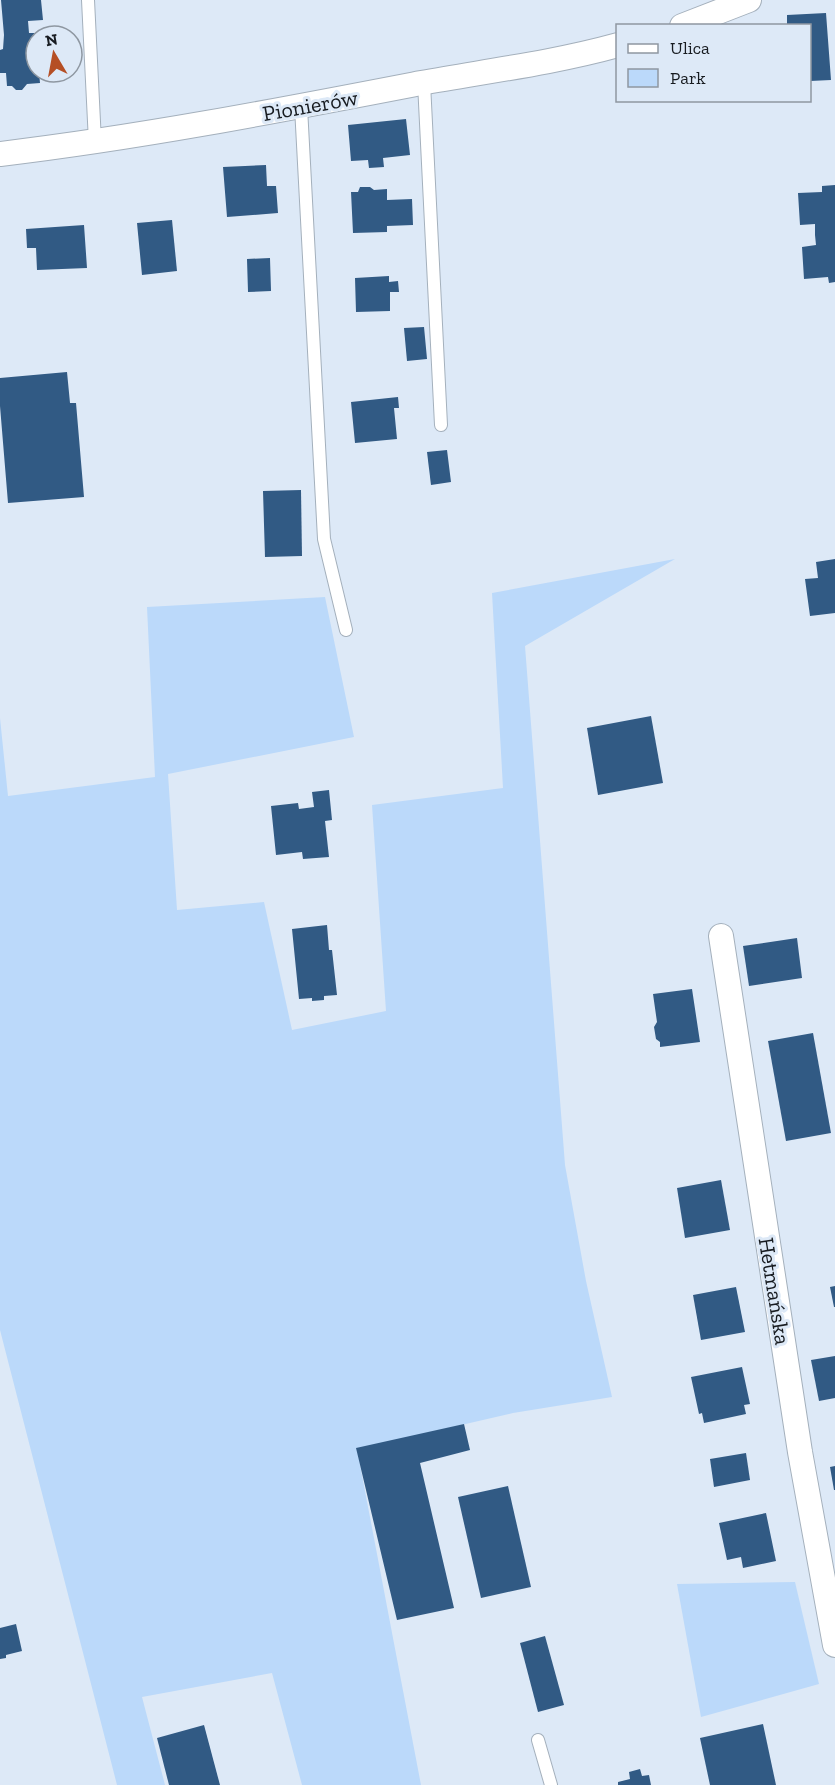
<svg xmlns="http://www.w3.org/2000/svg" width="835" height="1785" viewBox="0 0 835 1785" font-family="'Zilla Slab',serif">
  <rect width="100%" height="100%" fill="#dde9f7"/>
  <g fill="#bbd9fa">
    <polygon points="675,559 525,646 565,1165 586,1281 612,1397 513,1413 357,1449 421,1785 302,1785 272,1673 142,1697 165,1785 117,1785 0,1330 0,718 8,796 155,777 147,607 325,597 354,737 168,774 177,910 264,902 292,1030 386,1011 372,805 503,788 492,593"/>
    <polygon points="795,1582 819,1684 701,1717 677,1584"/>
  </g>
  <g fill="#315a84">
    <polygon points="1,0 41,0 43,20 28,21 29,33 36,33 36,72 39,72 40,83 27,84 22,90 16,90 12,86 7,86 6,73 0,73 0,50 3,49 4,35"/>
    <polygon points="826,13 831,80 810,81 810,26 787,26 787,15"/>
    <polygon points="406,119 410,155 383,158 384,167 369,168 368,160 351,161 348,125"/>
    <polygon points="266,165 267,186 276,186 278,213 227,217 223,167"/>
    <polygon points="835,185 835,282 829,283 828,277 804,279 802,247 816,245 815,235 815,224 800,225 798,193 822,192 822,186"/>
    <polygon points="360,187 370,187 374,190 387,189 387,200 412,199 413,225 387,226 387,232 353,233 351,192 358,192"/>
    <polygon points="172,220 177,271 142,275 137,223"/>
    <polygon points="84,225 87,268 37,270 36,248 27,248 26,229"/>
    <polygon points="270,258 271,291 248,292 247,259"/>
    <polygon points="389,276 389,282 398,281 399,292 390,292 390,311 356,312 355,278"/>
    <polygon points="424,327 427,359 407,361 404,328"/>
    <polygon points="67,372 70,403 76,403 84,497 8,503 0,406 0,378"/>
    <polygon points="398,397 399,408 394,408 397,439 355,443 351,402"/>
    <polygon points="447,450 451,482 431,485 427,452"/>
    <polygon points="301,490 302,556 265,557 263,491"/>
    <polygon points="835,559 835,613 810,616 805,579 818,578 816,562"/>
    <polygon points="651,716 663,783 598,795 587,728"/>
    <polygon points="329,790 332,820 325,821 329,857 303,859 302,852 276,855 271,806 298,803 299,809 314,807 312,792"/>
    <polygon points="327,925 329,950 332,950 337,995 324,996 324,1000 312,1001 312,998 299,999 292,929"/>
    <polygon points="797,938 802,978 749,986 743,946"/>
    <polygon points="692,989 700,1042 660,1047 660,1042 656,1039 654,1027 657,1022 653,994"/>
    <polygon points="813,1033 831,1133 786,1141 768,1041"/>
    <polygon points="721,1180 730,1230 685,1238 677,1188"/>
    <polygon points="835,1286 835,1307 834,1307 830,1287"/>
    <polygon points="736,1287 745,1332 701,1340 693,1295"/>
    <polygon points="835,1356 835,1398 819,1401 811,1360"/>
    <polygon points="742,1367 750,1404 744,1405 746,1414 704,1423 702,1413 699,1414 691,1377"/>
    <polygon points="464,1424 470,1450 420,1463 454,1608 397,1620 356,1448"/>
    <polygon points="746,1453 750,1480 714,1487 710,1459"/>
    <polygon points="835,1466 835,1490 834,1490 830,1467"/>
    <polygon points="508,1486 531,1587 481,1598 458,1497"/>
    <polygon points="766,1513 776,1561 743,1568 741,1557 727,1560 719,1523"/>
    <polygon points="16,1624 22,1651 6,1655 6,1658 0,1659 0,1628"/>
    <polygon points="545,1636 564,1705 538,1712 520,1643"/>
    <polygon points="763,1724 776,1785 710,1785 700,1738"/>
    <polygon points="204,1725 220,1785 169,1785 157,1738"/>
    <polygon points="640,1769 642,1776 649,1775 651,1785 618,1785 618,1782 630,1779 629,1772"/>
  </g>
  <g fill="none" stroke-linecap="round" stroke-linejoin="round">
    <defs>
      <g id="service">
        <polyline points="88,0 95,142"/>
        <polyline points="424,83 441,425"/>
        <polyline points="301,107 324,539 346,630"/>
        <polyline points="538,1740 551,1785"/>
      </g>
      <g id="minor">
        <polyline points="682,26 749,0"/>
        <path d="M 0,154 C 142,137 281,110 421,83 C 487,71 553,63 618,45"/>
        <polyline points="721,936 800,1452 835,1645"/>
      </g>
    </defs>
    <use href="#service" stroke="#a4b0bc" stroke-width="14"/>
    <use href="#minor" stroke="#a4b0bc" stroke-width="26"/>
    <use href="#service" stroke="#fff" stroke-width="12"/>
    <use href="#minor" stroke="#fff" stroke-width="24"/>
  </g>
  <g text-anchor="middle" stroke-width="6" stroke-linejoin="round" paint-order="stroke">
    <g font-size="22" fill="#171b20" stroke="#dde9f7">
      <text transform="translate(310 105) rotate(-10)" y="8">Pionierów</text>
      <text transform="translate(775 1291) rotate(81)" y="8">Hetmańska</text>
    </g>
  </g>
  <rect x="616" y="24" width="195" height="78" fill="#dde9f7" stroke="#8e97a1" stroke-width="1.5"/>
  <rect x="628" y="44" width="30" height="9" fill="#ffffff" stroke="#8e97a1" stroke-width="1.5"/>
  <text x="670" y="54" font-size="18" fill="#171b20">Ulica</text>
  <rect x="628" y="69" width="30" height="18" fill="#bbd9fa" stroke="#8e97a1" stroke-width="1.5"/>
  <text x="670" y="84" font-size="18" fill="#171b20">Park</text>
  <g transform="translate(54 54) rotate(350)"><circle r="28" fill="#dde9f7" stroke="#8e97a1" stroke-width="1.5"/>
  <path d="M0-4.5L10 22L0 15L-10 22Z" fill="#b54f25"/>
  <text y="-9" font-size="16" font-weight="bold" text-anchor="middle" fill="#171b20">N</text>
  </g>
</svg>
